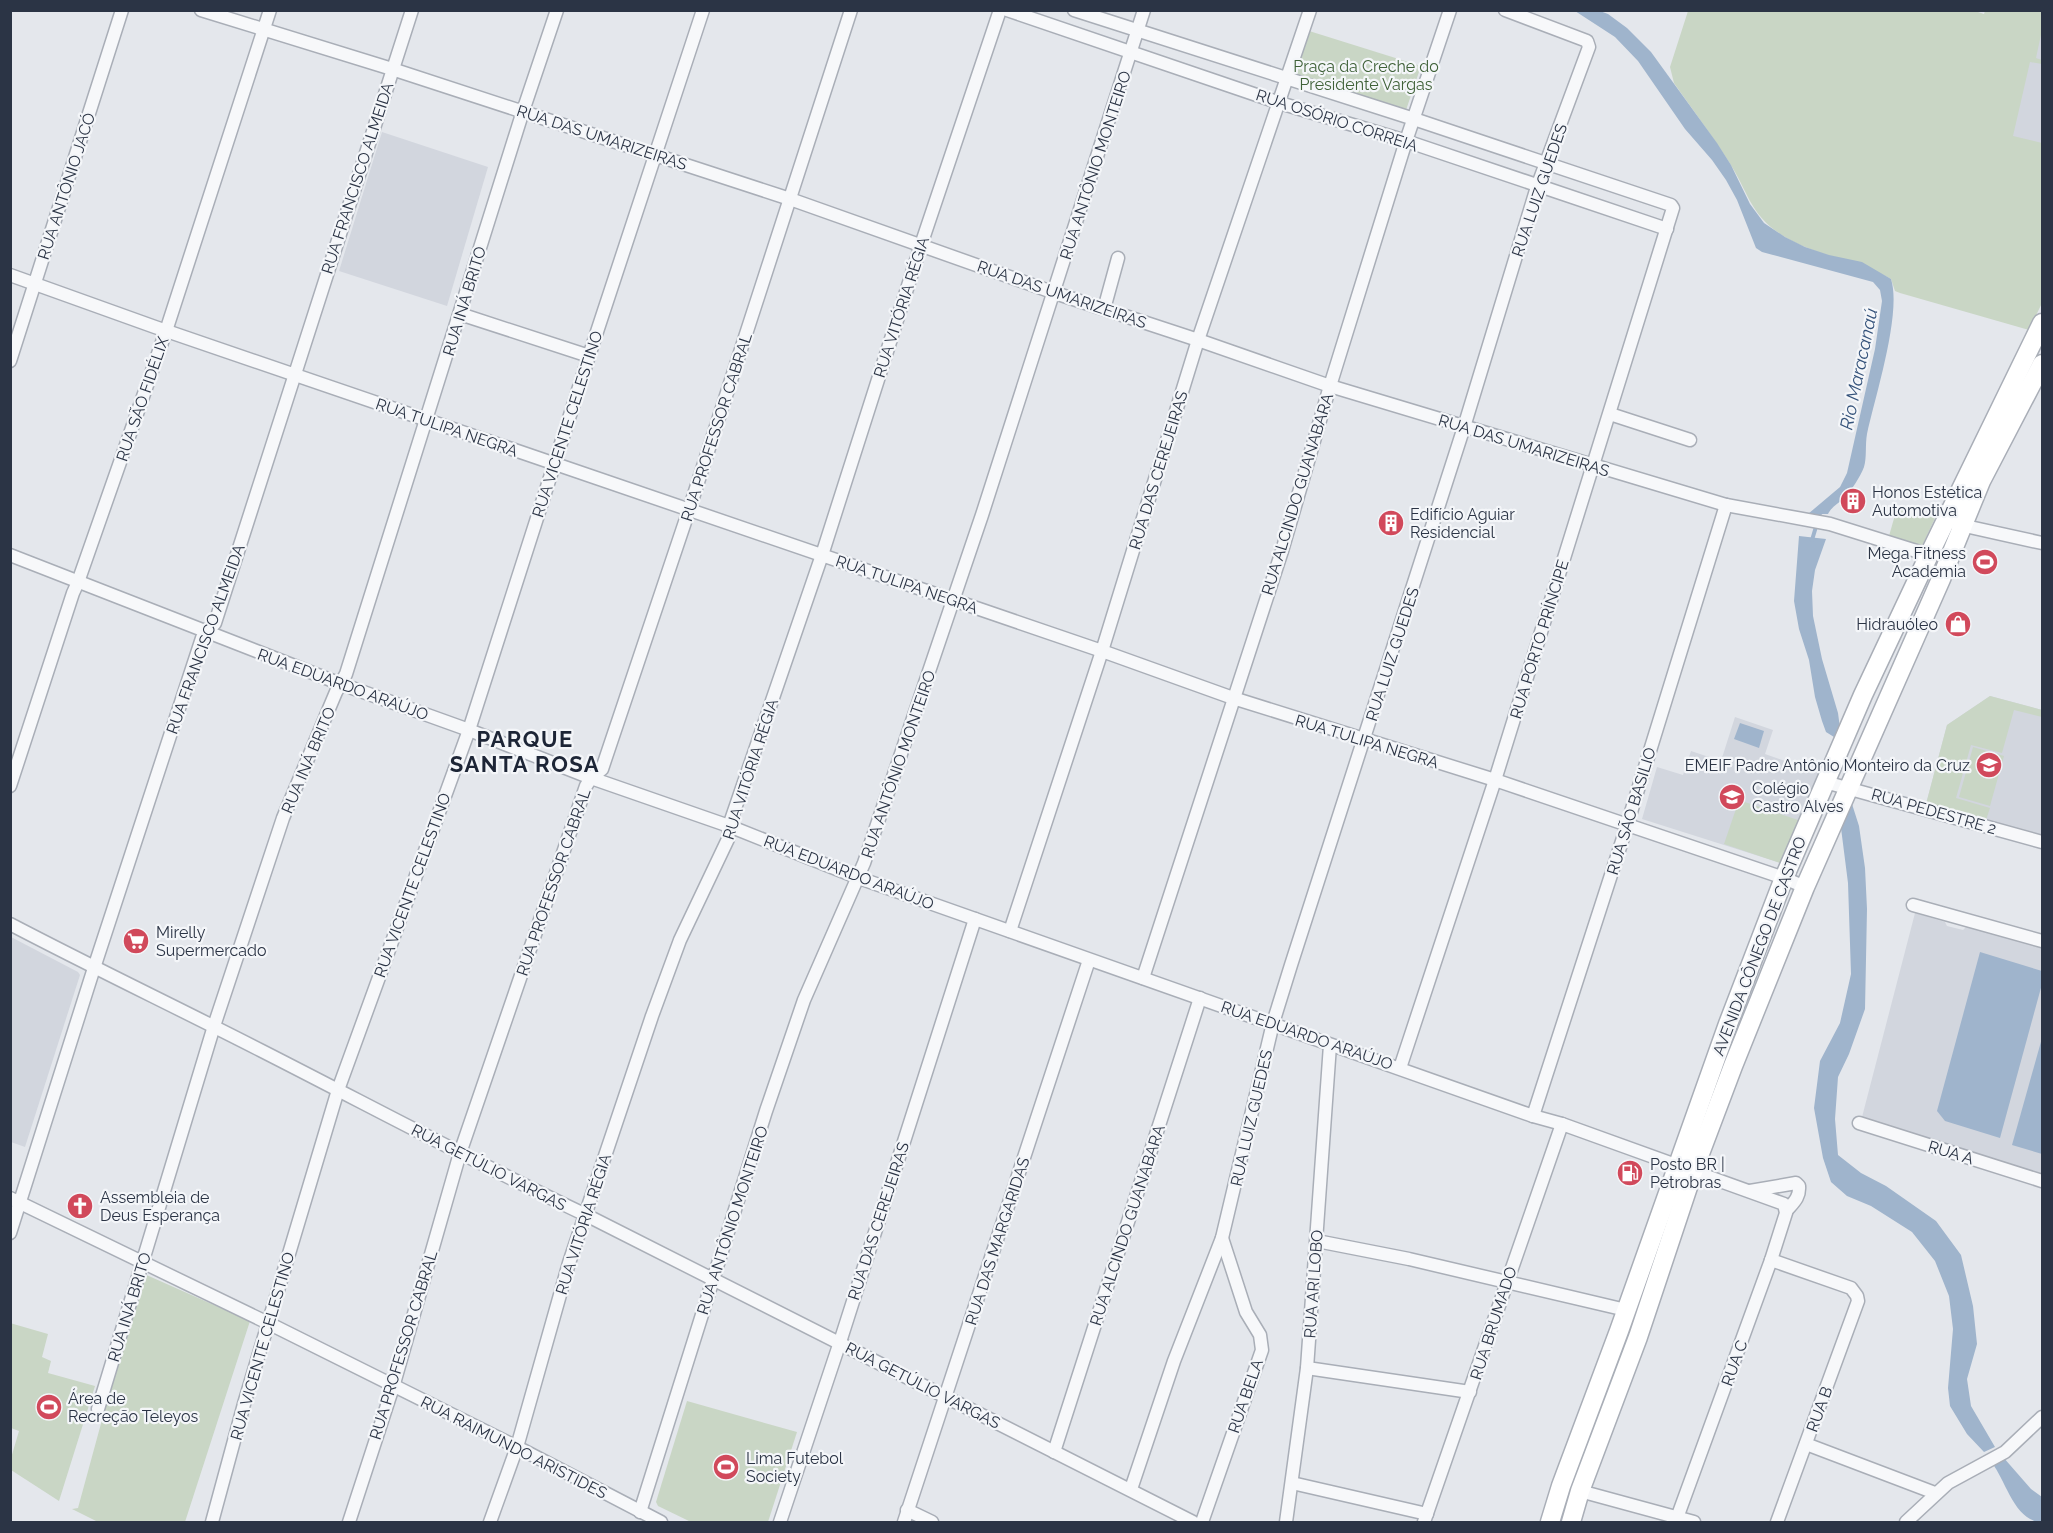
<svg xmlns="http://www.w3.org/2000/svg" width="2053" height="1533" viewBox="0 0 2053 1533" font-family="Raleway,sans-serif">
  <rect width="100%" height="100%" fill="#e4e7ec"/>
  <g fill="#d2d6de">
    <polygon points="2031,11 2042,11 2042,149 2002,140"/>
    <polygon points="382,132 488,167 447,306 339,271"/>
    <polygon points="1990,696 2042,710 2042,836 1926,804 1947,725"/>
    <polygon points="1735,717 1773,730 1765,754 1825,775 1787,865 1642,819 1657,767 1683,775 1691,751 1721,761"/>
    <polygon points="1915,913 1945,922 1947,926 1963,930 1966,927 2042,947 2042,1175 1861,1121"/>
    <polygon points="11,937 78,972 80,975 25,1147 11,1142"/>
  </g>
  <g fill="#c9d6c5">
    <path d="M 1972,10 L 1984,14 L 1985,11 L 2042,11 L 2042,30 L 2036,58 L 2042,60 L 2042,64 L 2030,62 L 2013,136 L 2042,143 L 2042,303 L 2029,330 L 1900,293 L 1895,291 L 1891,279 C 1858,260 1818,257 1785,237 C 1750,216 1749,193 1729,162 C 1712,135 1692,109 1674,83 L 1670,67 L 1688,11 Z"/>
    <polygon points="1306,30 1421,66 1405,113 1290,76"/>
    <polygon points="1897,508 1936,516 1921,548 1889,536"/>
    <polygon points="1990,696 2042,710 2042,717 2014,710 2002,753 1971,745 1956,798 1990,808 1986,820 1926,804 1947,725"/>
    <polygon points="1973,747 2004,756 1990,806 1959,797"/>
    <polygon points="1739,800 1801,821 1786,865 1724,844"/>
    <polygon points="142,1273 250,1321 185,1522 98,1522 72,1509 78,1508"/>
    <polygon points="10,1323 48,1334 42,1357 51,1361 48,1373 95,1386 59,1501 11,1470 11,1458 19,1431 11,1428"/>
    <polygon points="687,1401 797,1432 768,1522 691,1522 658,1506 656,1502"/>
  </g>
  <g fill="#9fb4cc">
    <path d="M 1575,11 L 1600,11 L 1608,14 L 1627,28 L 1651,52 L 1717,143 L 1731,165 L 1750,204 L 1764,223 L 1785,237 L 1805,247 L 1829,255 L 1862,262 L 1891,279 C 1902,313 1875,397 1867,434 C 1865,445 1867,457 1864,467 C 1860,477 1852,490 1844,498 C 1838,504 1832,506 1828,514 L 1808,514 L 1840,487 L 1847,473 L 1875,349 L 1882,301 L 1880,290 L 1873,282 L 1762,252 L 1756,248 L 1737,200 L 1726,180 L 1712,160 L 1685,129 L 1638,61 L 1615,37 Z"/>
    <polygon points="1799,536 1826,539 1815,570 1812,591 1813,616 1822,659 1838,713 1840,728 1834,737 1826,732 1822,721 1815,697 1809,660 1799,629 1794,601"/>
    <polygon points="1740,723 1764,731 1759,748 1734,739"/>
    <polygon points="1852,804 1859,826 1865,868 1867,909 1865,1009 1849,1054 1838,1077 1835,1119 1838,1155 1861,1173 1886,1186 1936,1221 1961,1255 1973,1306 1977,1344 1967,1379 1971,1406 1995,1447 1984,1452 1967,1434 1950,1406 1948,1388 1953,1329 1949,1296 1935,1261 1912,1232 1871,1206 1847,1196 1831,1182 1823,1158 1814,1108 1820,1061 1840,1023 1851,974 1848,883 1841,828"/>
    <polygon points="1980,952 2042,971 2042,984 2000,1138 1945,1121 1937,1111"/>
    <polygon points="2042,1038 2042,1154 2012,1145"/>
    <path d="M 2003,1457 L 2031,1489 L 2042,1497 L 2042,1522 C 2015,1522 2006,1481 1992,1463 Z"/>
  </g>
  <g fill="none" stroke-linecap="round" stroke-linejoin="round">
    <polyline stroke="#9fb4cc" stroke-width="4" points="1812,540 1821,510"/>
    <defs>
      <g id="street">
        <polyline points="201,10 392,69 790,199 1055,293 1198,340 1330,386 1726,505 1830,524 1929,555"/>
        <polyline points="1007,10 1280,103 1406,141 1667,229"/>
        <polyline points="1074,10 1414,119 1671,205 1673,208 1495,780 1400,1068"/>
        <polyline points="10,275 155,327 1102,651 1233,698 1495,780 1784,878 1805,887"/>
        <polyline points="1104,309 1118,258"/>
        <polyline points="460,314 589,356"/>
        <polyline points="10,361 122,10"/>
        <polyline points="1610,414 1690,440"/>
        <polyline points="1956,524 2042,543"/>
        <polyline points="10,555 341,684 469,730 591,778 729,826 859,878 1533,1116 1562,1124 1784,1204 1786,1213 1771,1260 1677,1518"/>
        <polyline points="1825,782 2042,842"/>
        <polyline points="10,786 73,593 78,582 166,331 270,10"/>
        <polyline points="1913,905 2042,941"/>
        <path d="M 10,924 C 94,968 178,1008 262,1051 C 370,1106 476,1163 586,1215 L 1193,1522"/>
        <polyline points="1010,931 1102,651 1198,340 1310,10"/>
        <polyline points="1143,978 1282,551 1330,386 1406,141 1450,10"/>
        <polyline points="1533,1116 1623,838 1726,505"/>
        <polyline points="1859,1123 2042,1181"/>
        <path d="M 1750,1191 L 1796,1183 L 1799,1186 C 1800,1197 1794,1202 1787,1210"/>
        <polyline points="10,1198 268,1323 517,1447 661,1522"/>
        <polyline points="10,1233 94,968 202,638 215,623 412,10"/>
        <polyline points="1317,1241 1409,1259 1626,1310"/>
        <polyline points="1771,1260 1851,1288 1857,1296 1858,1301 1777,1522"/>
        <polyline points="1307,1368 1470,1392"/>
        <polyline points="98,1409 214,1026 283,818 336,692 346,674 523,111 557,10"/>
        <polyline points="1806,1444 1935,1493"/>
        <polyline points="1054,1452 1200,998"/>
        <polyline points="1292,1483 1427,1514"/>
        <polyline points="1131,1489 1174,1361 1222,1238 1273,1023 1291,965 1464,427 1537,187 1589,47 1587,41 1505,10"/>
        <polyline points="1580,1491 1694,1522"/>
        <polyline points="907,1510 932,1522"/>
        <polyline points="640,1512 766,1111 804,1000 864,863 982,515 1144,10"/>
        <polyline points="212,1522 244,1404 338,1090 469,730 589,356 703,10"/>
        <polyline points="349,1522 393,1387 460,1153 586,786 591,778 602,769 689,510 851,10"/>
        <polyline points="490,1522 517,1447 569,1263 652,1016 680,940 728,839 729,826 822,555 921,245 1000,10"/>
        <polyline points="780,1522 840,1342 975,919"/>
        <polyline points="904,1522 1089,960"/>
        <polyline points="1202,1522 1262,1350 1260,1335 1246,1312 1222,1238"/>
        <polyline points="1286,1522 1307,1368 1330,1045"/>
        <polyline points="1424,1522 1562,1124"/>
        <polyline points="1906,1522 1948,1483 2005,1452 2042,1417"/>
      </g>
      <g id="secondary">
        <polyline points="1550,1522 1561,1486 1619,1331 1728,1024 1784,878 1863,695 1929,555 2042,323"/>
        <polyline points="1571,1522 1580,1491 1638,1337 1693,1172 1733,1066 1805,887 1941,579 1981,481 2042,364"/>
      </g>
    </defs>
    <use href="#street" stroke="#a9aeb7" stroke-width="15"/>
    <use href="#secondary" stroke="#a9aeb7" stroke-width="21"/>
    <use href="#street" stroke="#f7f8fa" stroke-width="12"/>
    <use href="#secondary" stroke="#fff" stroke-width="18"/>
  </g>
  <defs>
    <symbol id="building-disc" viewBox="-11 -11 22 22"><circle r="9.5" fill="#d1495b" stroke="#f4f6f9"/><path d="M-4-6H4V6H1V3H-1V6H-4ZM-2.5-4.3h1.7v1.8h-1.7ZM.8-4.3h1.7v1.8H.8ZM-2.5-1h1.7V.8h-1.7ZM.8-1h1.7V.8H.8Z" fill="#fff"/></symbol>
    <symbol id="stadium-disc" viewBox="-11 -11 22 22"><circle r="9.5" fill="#d1495b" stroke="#f4f6f9"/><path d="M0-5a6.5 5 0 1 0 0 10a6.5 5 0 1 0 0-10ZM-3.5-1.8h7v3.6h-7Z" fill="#fff"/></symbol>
    <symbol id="shop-disc" viewBox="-11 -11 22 22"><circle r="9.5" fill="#d1495b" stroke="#f4f6f9"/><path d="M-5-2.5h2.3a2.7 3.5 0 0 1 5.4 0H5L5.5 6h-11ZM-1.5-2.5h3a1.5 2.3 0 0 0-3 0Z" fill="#fff"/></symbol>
    <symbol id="school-disc" viewBox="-11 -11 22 22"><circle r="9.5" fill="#d1495b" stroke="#f4f6f9"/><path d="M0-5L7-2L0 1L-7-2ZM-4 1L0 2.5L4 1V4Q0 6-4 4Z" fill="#fff"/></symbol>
    <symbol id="supermarket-disc" viewBox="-11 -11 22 22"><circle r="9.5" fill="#d1495b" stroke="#f4f6f9"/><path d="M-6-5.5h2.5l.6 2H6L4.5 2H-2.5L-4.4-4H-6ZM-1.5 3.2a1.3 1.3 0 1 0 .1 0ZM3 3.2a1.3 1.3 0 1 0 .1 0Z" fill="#fff"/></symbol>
    <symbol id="fuel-disc" viewBox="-11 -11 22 22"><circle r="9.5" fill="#d1495b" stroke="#f4f6f9"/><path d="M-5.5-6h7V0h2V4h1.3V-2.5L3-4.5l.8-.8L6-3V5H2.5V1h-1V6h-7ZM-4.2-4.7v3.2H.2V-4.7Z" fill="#fff"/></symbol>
    <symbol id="church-disc" viewBox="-11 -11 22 22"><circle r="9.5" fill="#d1495b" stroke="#f4f6f9"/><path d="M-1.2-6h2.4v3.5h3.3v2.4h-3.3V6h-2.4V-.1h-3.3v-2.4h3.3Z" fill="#fff"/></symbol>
  </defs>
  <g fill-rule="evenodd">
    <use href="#building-disc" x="1838" y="486" width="30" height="30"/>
    <use href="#building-disc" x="1376" y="508" width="30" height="30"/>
    <use href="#stadium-disc" x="1970" y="547" width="30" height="30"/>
    <use href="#shop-disc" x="1943" y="609" width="30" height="30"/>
    <use href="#school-disc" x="1974" y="750" width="30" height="30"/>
    <use href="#school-disc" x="1717" y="782" width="30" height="30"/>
    <use href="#supermarket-disc" x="121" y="926" width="30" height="30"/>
    <use href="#fuel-disc" x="1615" y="1158" width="30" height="30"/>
    <use href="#church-disc" x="65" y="1191" width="30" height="30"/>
    <use href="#stadium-disc" x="34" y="1392" width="30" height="30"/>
    <use href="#stadium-disc" x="711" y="1452" width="30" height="30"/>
  </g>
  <g text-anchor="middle" stroke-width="4.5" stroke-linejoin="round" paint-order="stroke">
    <g font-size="16" fill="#3f6138" stroke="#f4f6f9">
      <text x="1366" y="72">Praça da Creche do<tspan x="1366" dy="18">Presidente Vargas</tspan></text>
    </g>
    <g font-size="16" fill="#2b3445" stroke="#f4f6f9">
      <text transform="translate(1337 120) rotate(18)" y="6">RUA OSÓRIO CORREIA</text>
      <text transform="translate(602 137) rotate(18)" y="6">RUA DAS UMARIZEIRAS</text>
      <text transform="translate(1095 165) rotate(-72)" y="6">RUA ANTÔNIO MONTEIRO</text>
      <text transform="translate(357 178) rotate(-72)" y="6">RUA FRANCISCO ALMEIDA</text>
      <text transform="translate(66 186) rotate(-72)" y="6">RUA ANTÔNIO JACÓ</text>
      <text transform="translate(1539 190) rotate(-71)" y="6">RUA LUIZ GUEDES</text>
      <text transform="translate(1062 294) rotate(19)" y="6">RUA DAS UMARIZEIRAS</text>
      <text transform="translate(464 301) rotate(-73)" y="6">RUA INÁ BRITO</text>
      <text transform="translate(901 307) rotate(-72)" y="6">RUA VITÓRIA RÉGIA</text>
      <text transform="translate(142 399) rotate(-71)" y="6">RUA SÃO FIDÉLIX</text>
      <text transform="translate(567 424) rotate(-72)" y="6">RUA VICENTE CELESTINO</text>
      <text transform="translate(447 427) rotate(19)" y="6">RUA TULIPA NEGRA</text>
      <text transform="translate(716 427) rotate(-72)" y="6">RUA PROFESSOR CABRAL</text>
      <text transform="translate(1524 445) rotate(17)" y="6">RUA DAS UMARIZEIRAS</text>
      <text transform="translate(1158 470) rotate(-73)" y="6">RUA DAS CEREJEIRAS</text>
      <text transform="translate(1297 494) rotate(-73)" y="6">RUA ALCINDO GUANABARA</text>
      <text transform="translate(907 584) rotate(19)" y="6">RUA TULIPA NEGRA</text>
      <text transform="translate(205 639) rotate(-70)" y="6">RUA FRANCISCO ALMEIDA</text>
      <text transform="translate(1539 639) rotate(-73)" y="6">RUA PORTO PRÍNCIPE</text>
      <text transform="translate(1392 654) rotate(-72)" y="6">RUA LUIZ GUEDES</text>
      <text transform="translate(343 684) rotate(20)" y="6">RUA EDUARDO ARAÚJO</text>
      <text transform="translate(1367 741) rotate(17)" y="6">RUA TULIPA NEGRA</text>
      <text transform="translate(308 760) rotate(-67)" y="6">RUA INÁ BRITO</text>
      <text transform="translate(898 764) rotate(-71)" y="6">RUA ANTÔNIO MONTEIRO</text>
      <text transform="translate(750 769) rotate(-72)" y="6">RUA VITÓRIA RÉGIA</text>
      <text transform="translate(1631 811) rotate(-73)" y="6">RUA SÃO BASILIO</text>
      <text transform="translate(1934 811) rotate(16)" y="6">RUA PEDESTRE 2</text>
      <text transform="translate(849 872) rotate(21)" y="6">RUA EDUARDO ARAÚJO</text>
      <text transform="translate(553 882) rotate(-71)" y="6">RUA PROFESSOR CABRAL</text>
      <text transform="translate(412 885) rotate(-70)" y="6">RUA VICENTE CELESTINO</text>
      <text transform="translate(1759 946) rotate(-69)" y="6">AVENIDA CÔNEGO DE CASTRO</text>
      <text transform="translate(1307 1035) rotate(19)" y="6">RUA EDUARDO ARAÚJO</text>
      <text transform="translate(1251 1118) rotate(-77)" y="6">RUA LUIZ GUEDES</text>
      <text transform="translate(1951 1152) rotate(17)" y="6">RUA A</text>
      <text transform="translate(489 1167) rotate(27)" y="6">RUA GETÚLIO VARGAS</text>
      <text transform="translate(732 1220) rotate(-72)" y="6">RUA ANTÔNIO MONTEIRO</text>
      <text transform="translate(878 1221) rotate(-72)" y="6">RUA DAS CEREJEIRAS</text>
      <text transform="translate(583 1224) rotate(-72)" y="6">RUA VITÓRIA RÉGIA</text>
      <text transform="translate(1127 1225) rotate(-72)" y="6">RUA ALCINDO GUANABARA</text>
      <text transform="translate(997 1241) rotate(-72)" y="6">RUA DAS MARGARIDAS</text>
      <text transform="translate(1313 1284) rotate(-86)" y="6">RUA ARI LOBO</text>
      <text transform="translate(129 1307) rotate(-73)" y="6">RUA INÁ BRITO</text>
      <text transform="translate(1493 1323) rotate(-72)" y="6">RUA BRUMADO</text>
      <text transform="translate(403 1345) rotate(-73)" y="6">RUA PROFESSOR CABRAL</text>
      <text transform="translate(262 1346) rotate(-74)" y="6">RUA VICENTE CELESTINO</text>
      <text transform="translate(1734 1363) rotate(-70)" y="6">RUA C</text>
      <text transform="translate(923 1385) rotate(27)" y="6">RUA GETÚLIO VARGAS</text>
      <text transform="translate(1245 1396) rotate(-71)" y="6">RUA BELA</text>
      <text transform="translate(1819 1409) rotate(-70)" y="6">RUA B</text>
      <text transform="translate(514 1447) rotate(27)" y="6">RUA RAIMUNDO ARISTIDES</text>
    </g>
    <g font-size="16" fill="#2b3445" stroke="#f4f6f9" text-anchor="start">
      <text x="1872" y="498">Honos Estetica<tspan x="1872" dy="18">Automotiva</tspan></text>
      <text x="1410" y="520">Edifício Aguiar<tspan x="1410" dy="18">Residencial</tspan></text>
      <text x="1966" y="559" text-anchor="end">Mega Fitness<tspan x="1966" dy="18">Academia</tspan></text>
      <text x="1938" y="630" text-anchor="end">Hidrauóleo</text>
      <text x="1970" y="771" text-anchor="end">EMEIF Padre Antônio Monteiro da Cruz</text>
      <text x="1752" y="794">Colégio<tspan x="1752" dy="18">Castro Alves</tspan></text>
      <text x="156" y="938">Mirelly<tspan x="156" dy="18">Supermercado</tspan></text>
      <text x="1650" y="1170">Posto BR |<tspan x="1650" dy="18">Petrobras</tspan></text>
      <text x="100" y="1203">Assembleia de<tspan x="100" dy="18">Deus Esperança</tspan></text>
      <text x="68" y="1404">Área de<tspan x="68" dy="18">Recreção Teleyos</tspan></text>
      <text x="746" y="1464">Lima Futebol<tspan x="746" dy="18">Society</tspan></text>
    </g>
    <g font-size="18" font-style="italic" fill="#34527a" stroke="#f4f6f9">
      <text transform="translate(1859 369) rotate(-78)" y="6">Rio Maracanaú</text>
    </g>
    <g font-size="22" font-weight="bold" letter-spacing="1.5" fill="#1d2536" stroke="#f4f6f9">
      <text x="525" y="747">PARQUE<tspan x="525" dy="25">SANTA ROSA</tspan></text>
    </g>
  </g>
  <rect width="2053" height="1533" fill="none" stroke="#2b3445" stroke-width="24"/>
</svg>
